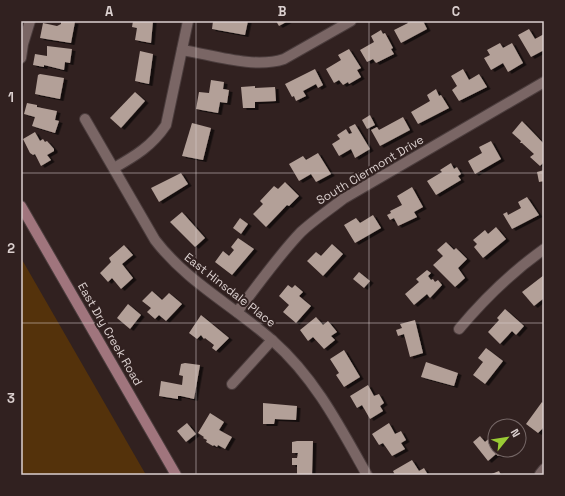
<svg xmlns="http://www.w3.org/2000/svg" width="565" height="496" viewBox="0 0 565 496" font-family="'Space Grotesk',sans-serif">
  <defs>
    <filter id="shadow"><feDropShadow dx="3.5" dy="2" stdDeviation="0" flood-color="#0009"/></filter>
  </defs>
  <rect width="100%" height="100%" fill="#312120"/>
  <polygon fill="#54320b" points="21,258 146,475 21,475"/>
  <g fill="#b3a098" filter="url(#shadow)">
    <polygon points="61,21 75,22 71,43 40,38 43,23 57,26 61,24"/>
    <polygon points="133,21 153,21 151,43 135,40 137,28 132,27"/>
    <polygon points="213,21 248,21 245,35 212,29"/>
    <polygon points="276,21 288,21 279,26"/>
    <polygon points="407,21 423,21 427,29 401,43 394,30 408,23"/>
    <polygon points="529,29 535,39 544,34 544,50 531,57 518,35"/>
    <polygon points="381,30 383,34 385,33 393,48 391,49 394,54 376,63 373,59 367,62 360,50 374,42 371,36"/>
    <polygon points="500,43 503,48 512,43 523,63 508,72 503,63 491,70 484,58 490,55 487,50"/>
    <polygon points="47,46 72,49 70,63 65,62 64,70 44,65 44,67 33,65 35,54 47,56"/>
    <polygon points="349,49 361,68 357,70 361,77 349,84 348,82 343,85 339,80 334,83 326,69 341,60 338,55"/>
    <polygon points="140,51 153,54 149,84 135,81"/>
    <polygon points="315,69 323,85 318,88 316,84 303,91 306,96 296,101 294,96 292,97 285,84"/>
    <polygon points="463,69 469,80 479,74 487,87 459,101 452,90 457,86 451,76"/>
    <polygon points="40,74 64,78 60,99 35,94 38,75"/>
    <polygon points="211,80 224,82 223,89 229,90 227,103 220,102 218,113 196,109 199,92 209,93"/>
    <polygon points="255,86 255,88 275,87 276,101 255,102 255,108 243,108 241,87"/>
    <polygon points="436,89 439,96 441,95 449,108 418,124 411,112 430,101 427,95"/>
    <polygon points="135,92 145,101 121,128 110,118"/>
    <polygon points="27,103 37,105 37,107 57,111 55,120 59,121 55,133 32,126 35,117 24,114"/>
    <polygon points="370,115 375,125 367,129 362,120"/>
    <polygon points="403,117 410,130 380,146 371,130 377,127 379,130"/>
    <polygon points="522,121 544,144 544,162 540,166 530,157 534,154 522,143 520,143 521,141 512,133"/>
    <polygon points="192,123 211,128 203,160 182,156"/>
    <polygon points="355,124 370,149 355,158 351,149 339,156 332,144 340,139 337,135 346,129 349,134 352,133 349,127"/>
    <polygon points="35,132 40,141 43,139 45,142 47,141 54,149 54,151 47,155 51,160 41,166 35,154 33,155 30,153 23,139"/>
    <polygon points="491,141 501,159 475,174 468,161 482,153 479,147"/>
    <polygon points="318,153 331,174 316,182 311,174 299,181 289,164 303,156 306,160"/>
    <polygon points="451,163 454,169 457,167 461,174 458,176 461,180 436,195 427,181 442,172 440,170"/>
    <polygon points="544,170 544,181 539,182 537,172"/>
    <polygon points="181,173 188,184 159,202 151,188"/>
    <polygon points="285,182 299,196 289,206 287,205 266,227 253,214 263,204 260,201 274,186 278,189"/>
    <polygon points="412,187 423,207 414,212 417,217 398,226 394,218 390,220 387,215 391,213 390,211 402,205 397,196"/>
    <polygon points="527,197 539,215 512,229 503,214 507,212 508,215 521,208 518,202"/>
    <polygon points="182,212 205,238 195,247 170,222"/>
    <polygon points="373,215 381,228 355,243 344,225 356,218 360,223"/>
    <polygon points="240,218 248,224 241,234 233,228"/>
    <polygon points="496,227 506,239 483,258 474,247 477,244 473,240 485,230 488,234"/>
    <polygon points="238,238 254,249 232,275 215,262 223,251 229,256 234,250 231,247"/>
    <polygon points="446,242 454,250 456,248 467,259 458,268 465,278 455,287 433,265 443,256 437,250"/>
    <polygon points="332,244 343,254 323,276 307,261 316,252 321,256"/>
    <polygon points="124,245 133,255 122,264 133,278 121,289 112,278 108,282 100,273 111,262 109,258"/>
    <polygon points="427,270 431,273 428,276 431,280 433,279 435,282 438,280 442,285 430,298 427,294 414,305 405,294 419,282 416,279"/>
    <polygon points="359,272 370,281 364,288 353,279"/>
    <polygon points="544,275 544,298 534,306 522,292"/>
    <polygon points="288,285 292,288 295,285 303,292 299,296 311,306 296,323 283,312 289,305 279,296"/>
    <polygon points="152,291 162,300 169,293 182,304 166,321 159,315 155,319 147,312 151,308 142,301"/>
    <polygon points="128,304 141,315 130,329 117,318"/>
    <polygon points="505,309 524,326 516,335 512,331 500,344 488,332 499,320 497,318"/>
    <polygon points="201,315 229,338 216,351 212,348 214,345 205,338 204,339 201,335 197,339 189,333"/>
    <polygon points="316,317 323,325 328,321 337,332 331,336 335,340 324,349 313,337 308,341 300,330"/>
    <polygon points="415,320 423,353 410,357 404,334 398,336 396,330 402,328 400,324"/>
    <polygon points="486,348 503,361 485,384 473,375 483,362 478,358"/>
    <polygon points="344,350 360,377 344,387 336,375 339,373 330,359"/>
    <polygon points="426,362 458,373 454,386 421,377"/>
    <polygon points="185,363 200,365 194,399 181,396 178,396 178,399 159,396 161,381 182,385 183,376 179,375 181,364"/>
    <polygon points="368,385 374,396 379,394 384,403 380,406 383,411 370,419 362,405 357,408 350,396"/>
    <polygon points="542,402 544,404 544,429 543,428 538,433 526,424"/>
    <polygon points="263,403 297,406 296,420 275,419 274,424 263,424"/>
    <polygon points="210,413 224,422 219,430 232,437 225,449 218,445 217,447 214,445 213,446 206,442 207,440 203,438 204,437 198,433"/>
    <polygon points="187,423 196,434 186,442 177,431"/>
    <polygon points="389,423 395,434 401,431 406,440 401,443 405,449 392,456 383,443 379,445 372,434"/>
    <polygon points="495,433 495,450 505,450 498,456 496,454 488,461 473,442 480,436 485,442"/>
    <polygon points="297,441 313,441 312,475 297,475 297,465 292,465 292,458 297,458 298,453 292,453 292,442"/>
    <polygon points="412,460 419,471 424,468 428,475 395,475 393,471"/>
    <polygon points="499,471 501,475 489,475"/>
  </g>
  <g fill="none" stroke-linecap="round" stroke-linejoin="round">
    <defs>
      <g id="street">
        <path d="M 182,50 C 213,55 254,69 284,59 L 351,21"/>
        <polyline points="21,58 23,44 30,21"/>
        <path d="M 85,119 L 155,240 C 187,282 234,306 273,341 C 315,378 340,427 367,475"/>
        <path d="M 114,168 C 135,156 152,146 166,125 L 188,21"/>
        <path d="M 237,312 C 258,285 278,256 301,232 C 314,220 329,210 343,199 L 544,82"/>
        <path d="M 459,329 C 484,299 512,272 544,249"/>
        <polyline points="232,384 272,340"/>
        <polyline points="540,474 544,469"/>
      </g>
      <polyline id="secondary" points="21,206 176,475"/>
    </defs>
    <use href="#street" stroke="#4b3d3d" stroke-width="12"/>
    <use href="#secondary" stroke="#4b3d3d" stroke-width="12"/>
    <use href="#street" stroke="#7a6665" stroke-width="10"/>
    <use href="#secondary" stroke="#a0757d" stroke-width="10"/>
  </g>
  <path fill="none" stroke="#dbd0cf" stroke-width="1" stroke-opacity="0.55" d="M 196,21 L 196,475M 369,21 L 369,475M 21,173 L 544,173M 21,323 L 544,323"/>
  <g text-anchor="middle" stroke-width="4" stroke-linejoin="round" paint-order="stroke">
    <g font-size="12" fill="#dbd0cf" stroke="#312120">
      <text transform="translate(370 170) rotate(-31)" y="4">South Clermont Drive</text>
      <text transform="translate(230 290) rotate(38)" y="4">East Hinsdale Place</text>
      <text transform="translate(110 334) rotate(60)" y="4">East Dry Creek Road</text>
    </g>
  </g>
  <rect width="565" height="496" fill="none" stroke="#312120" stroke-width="44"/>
  <g transform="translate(507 438) rotate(60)"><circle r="19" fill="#312120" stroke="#756766"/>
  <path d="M0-3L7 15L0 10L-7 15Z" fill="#9acb35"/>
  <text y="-6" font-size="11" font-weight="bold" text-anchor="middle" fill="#dbd0cf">N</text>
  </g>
  <rect x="22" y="22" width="521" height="452" fill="none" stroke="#dbd0cf" stroke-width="1.5"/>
  <g font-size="13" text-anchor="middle" font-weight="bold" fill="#dbd0cf">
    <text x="109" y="16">A</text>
    <text x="282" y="16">B</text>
    <text x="456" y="16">C</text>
    <text x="11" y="102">1</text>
    <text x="11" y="253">2</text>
    <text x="11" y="403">3</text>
  </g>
</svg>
